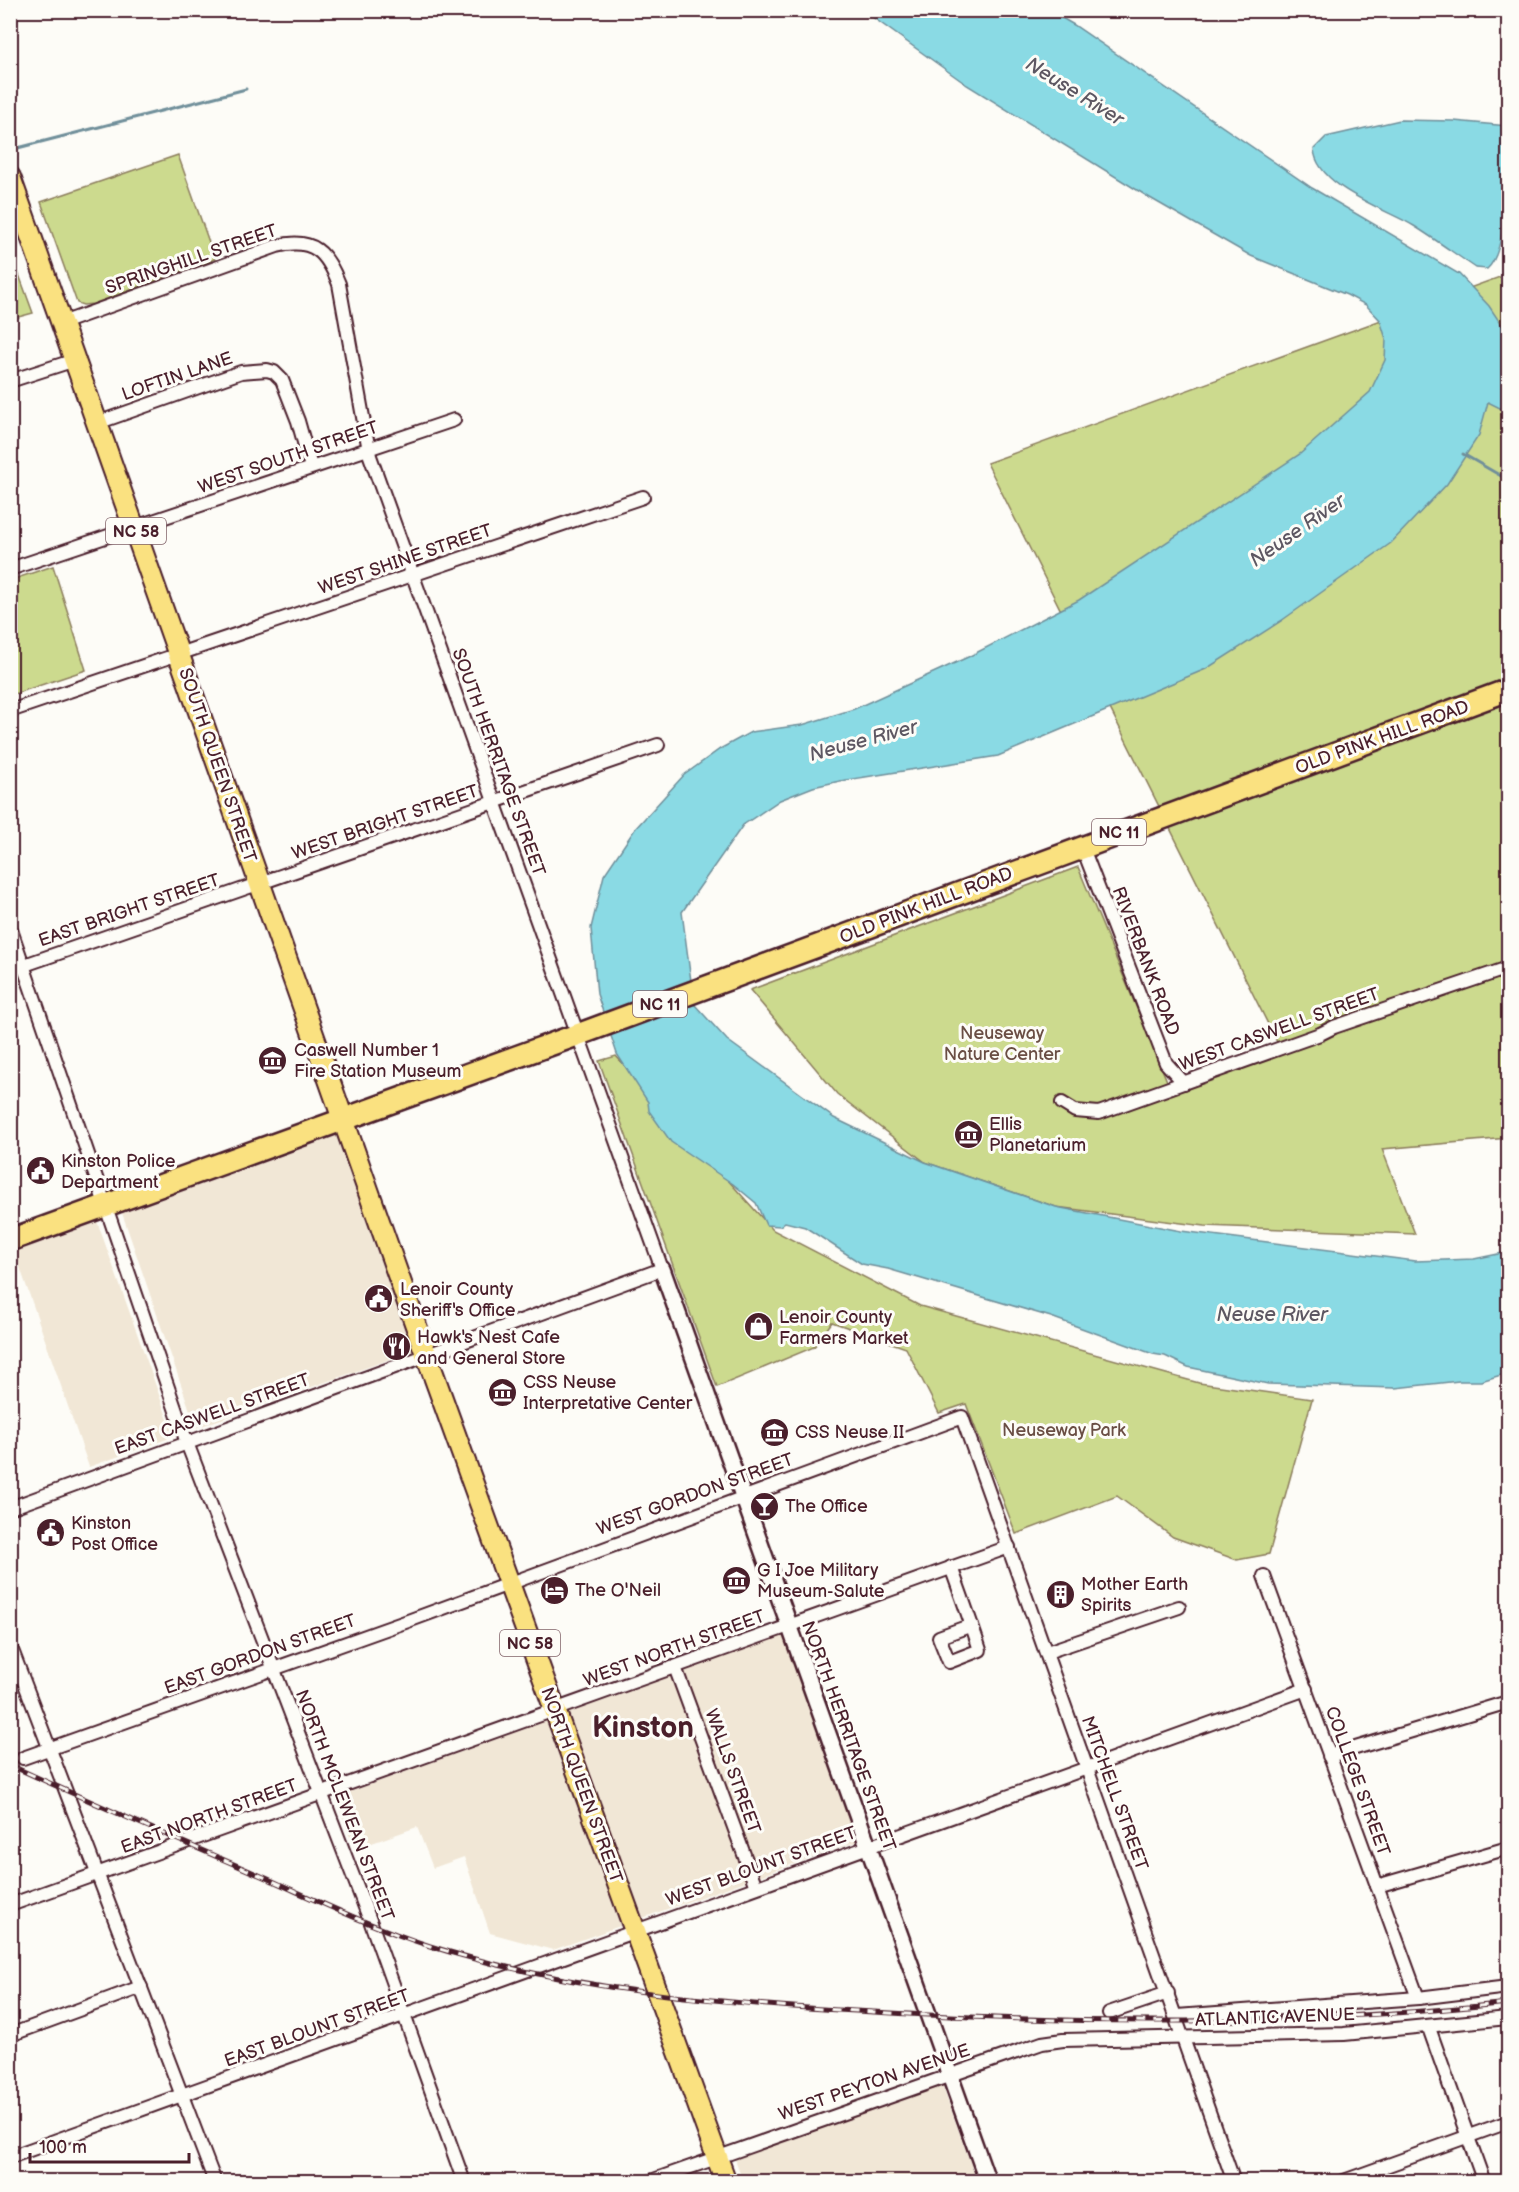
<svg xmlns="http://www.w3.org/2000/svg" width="1519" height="2192" viewBox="0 0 1519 2192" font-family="'Balsamiq Sans',sans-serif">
  <rect width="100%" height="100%" fill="#fdfcf7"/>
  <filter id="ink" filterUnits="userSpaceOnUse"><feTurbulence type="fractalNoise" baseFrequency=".0167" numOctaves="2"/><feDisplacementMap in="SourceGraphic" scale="12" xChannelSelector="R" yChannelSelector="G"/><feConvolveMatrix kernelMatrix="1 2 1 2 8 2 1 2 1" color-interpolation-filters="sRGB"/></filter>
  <g filter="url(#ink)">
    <g fill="#f1e7d6">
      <polygon points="330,1134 338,1134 416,1345 413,1351 196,1428 122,1213 123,1210"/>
      <polygon points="97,1221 172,1431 167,1439 89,1467 14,1250"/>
      <polygon points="783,1636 858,1841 553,1950 490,1933 464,1857 433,1868 417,1827 355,1849 335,1797"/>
      <polygon points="942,2085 977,2181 743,2181 735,2159"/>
    </g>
    <g fill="#ccda8e" stroke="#8b7c5c" stroke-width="1.5">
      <polygon points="178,155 215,259 93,304 83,305 77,303 41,202"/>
      <polygon points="10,250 33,313 11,319 10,319"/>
      <polygon points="1508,274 1508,1138 1382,1149 1415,1234 1205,1226 1056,1207 925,1162 837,1094 750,990 1078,867 1172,1093 1283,1054 987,463"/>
      <polygon points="53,566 86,670 11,695 11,580"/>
      <polygon points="616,1056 773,1230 920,1306 1199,1383 1312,1399 1269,1554 1237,1560 1173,1537 1117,1496 1016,1534 966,1404 939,1413 906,1348 832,1322 814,1347 717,1387 599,1061"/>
    </g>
    <g fill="#8adae4" stroke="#708f9a" stroke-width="1.5">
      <polygon points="864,11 1050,11 1074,25 1312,188 1459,274 1489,306 1503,327 1508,346 1503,369 1508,384 1508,412 1488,402 1479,435 1447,484 1391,543 1281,621 1206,669 998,756 840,781 813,787 780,800 743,825 682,912 694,1004 727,1040 834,1118 925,1162 1056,1207 1181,1231 1415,1261 1474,1259 1508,1252 1508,1373 1481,1381 1459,1381 1395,1388 1268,1384 1188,1367 1165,1356 1153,1354 1051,1317 888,1269 862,1264 805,1227 785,1222 780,1226 766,1225 756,1203 733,1184 671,1142 649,1111 648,1102 617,1054 597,994 591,928 604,875 635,829 684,775 720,749 751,732 802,725 854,709 968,657 1079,600 1300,454 1370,392 1385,360 1386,339 1380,320 1366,305 1347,295 1251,256 1150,198 967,85"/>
      <path d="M 1400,120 L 1454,121 L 1508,126 C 1509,154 1509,251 1487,269 L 1476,268 C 1455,254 1435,239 1414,226 C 1388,210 1316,187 1314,149 L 1326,137 Z"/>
    </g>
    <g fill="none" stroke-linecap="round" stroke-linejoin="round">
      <g stroke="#708f9a" stroke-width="3">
        <polyline points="10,150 246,89"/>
        <polyline points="1463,454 1508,480"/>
      </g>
      <defs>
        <g id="minor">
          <polyline points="10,381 75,360"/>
          <polyline points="97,423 241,372 267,370 274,372 282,380 298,421 311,467"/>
          <polyline points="10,569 454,420"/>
          <polyline points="10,711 643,497"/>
          <polyline points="1082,846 1166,1063 1184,1083"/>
          <polyline points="10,927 187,1443 371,1923 464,2182"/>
          <polyline points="10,970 658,745"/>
          <polyline points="1062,1103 1075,1111 1099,1113 1320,1034 1334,1027 1508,968"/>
          <path d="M 10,1508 L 662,1269 L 370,456 L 339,284 C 327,253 314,237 277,246 L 62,323"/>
          <path d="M 951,1567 C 961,1595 971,1622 980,1650 L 949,1662 L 939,1637 L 972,1625"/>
          <polyline points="1264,1576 1418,1998"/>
          <polyline points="10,1645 215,2182"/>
          <polyline points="1047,1652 1179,1607"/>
          <polyline points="675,1667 756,1887"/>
          <polyline points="1329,1756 1508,1702"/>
          <polyline points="23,1758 408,1621 962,1417 1234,2182"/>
          <polyline points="1377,1886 1508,1848"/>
          <polyline points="10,1905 1009,1547"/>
          <polyline points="1109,2013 1168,1993"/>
          <polyline points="1177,2016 1418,1998 1508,1987"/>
          <polyline points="1429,2028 1484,2182"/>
          <polyline points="10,2035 141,1987"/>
          <polyline points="10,2157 1306,1689"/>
          <polyline points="648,2182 1042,2043 1063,2040 1344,2034 1508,2018"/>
          <polyline points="1341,2182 1508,2122"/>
        </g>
        <polyline id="tertiary" points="662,1269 988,2182"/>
        <polyline id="primary" points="10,177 426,1354 726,2182"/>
        <polyline id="trunk" points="10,1240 588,1031 1508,690"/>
      </defs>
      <use href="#minor" stroke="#4a1f2b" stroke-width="16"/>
      <use href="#tertiary" stroke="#4a1f2b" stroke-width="20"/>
      <use href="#primary" stroke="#4a1f2b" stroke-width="24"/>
      <use href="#trunk" stroke="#4a1f2b" stroke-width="26"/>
      <use href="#minor" stroke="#fdfcf7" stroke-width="12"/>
      <use href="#tertiary" stroke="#fdfcf7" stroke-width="15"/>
      <use href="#primary" stroke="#fae180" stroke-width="20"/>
      <use href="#trunk" stroke="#fae180" stroke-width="21"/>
      <defs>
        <path id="rail" d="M 10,1765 C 95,1804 180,1841 266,1878 C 320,1902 374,1928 430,1946 C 573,1991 726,2004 874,2012 C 1086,2025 1297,2026 1508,2003"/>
      </defs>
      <use href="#rail" stroke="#4a1f2b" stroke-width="5"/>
      <use href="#rail" stroke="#fdfcf7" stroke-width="3" stroke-dasharray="9" stroke-linecap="butt"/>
    </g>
  </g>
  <defs>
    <symbol id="museum-disc" viewBox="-11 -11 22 22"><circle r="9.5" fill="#4a1f2b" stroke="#fdfcf7"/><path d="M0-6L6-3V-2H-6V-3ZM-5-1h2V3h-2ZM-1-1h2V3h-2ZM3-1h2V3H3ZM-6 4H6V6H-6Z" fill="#fff"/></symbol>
    <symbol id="civic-disc" viewBox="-11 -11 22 22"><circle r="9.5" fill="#4a1f2b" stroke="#fdfcf7"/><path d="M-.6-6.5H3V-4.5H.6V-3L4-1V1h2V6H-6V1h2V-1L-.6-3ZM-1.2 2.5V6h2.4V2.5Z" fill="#fff"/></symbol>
    <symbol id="shop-disc" viewBox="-11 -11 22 22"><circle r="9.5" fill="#4a1f2b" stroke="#fdfcf7"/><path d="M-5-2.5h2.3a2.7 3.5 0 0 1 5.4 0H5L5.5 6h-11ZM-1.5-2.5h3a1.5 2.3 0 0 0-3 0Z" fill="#fff"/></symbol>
    <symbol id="restaurant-disc" viewBox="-11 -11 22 22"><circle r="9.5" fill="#4a1f2b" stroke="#fdfcf7"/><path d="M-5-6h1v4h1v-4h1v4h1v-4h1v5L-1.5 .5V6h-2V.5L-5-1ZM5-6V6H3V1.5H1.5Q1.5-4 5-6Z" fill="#fff"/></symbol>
    <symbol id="bar-disc" viewBox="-11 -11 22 22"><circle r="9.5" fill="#4a1f2b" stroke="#fdfcf7"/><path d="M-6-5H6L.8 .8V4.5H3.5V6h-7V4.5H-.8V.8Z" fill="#fff"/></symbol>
    <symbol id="hotel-disc" viewBox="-11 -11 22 22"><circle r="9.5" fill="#4a1f2b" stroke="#fdfcf7"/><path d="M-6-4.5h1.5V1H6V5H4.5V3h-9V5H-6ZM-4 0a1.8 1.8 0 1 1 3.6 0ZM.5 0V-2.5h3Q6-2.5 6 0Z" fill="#fff"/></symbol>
    <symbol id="building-disc" viewBox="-11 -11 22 22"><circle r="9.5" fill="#4a1f2b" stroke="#fdfcf7"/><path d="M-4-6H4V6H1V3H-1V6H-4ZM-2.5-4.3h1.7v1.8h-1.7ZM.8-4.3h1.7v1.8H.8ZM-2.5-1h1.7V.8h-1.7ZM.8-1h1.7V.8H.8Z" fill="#fff"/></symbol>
  </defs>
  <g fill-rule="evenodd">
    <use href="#museum-disc" x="256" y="1044" width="33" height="33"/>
    <use href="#museum-disc" x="952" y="1118" width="33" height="33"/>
    <use href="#civic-disc" x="24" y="1154" width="33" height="33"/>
    <use href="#civic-disc" x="362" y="1282" width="33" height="33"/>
    <use href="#shop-disc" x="742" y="1310" width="33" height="33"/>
    <use href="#restaurant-disc" x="380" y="1330" width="33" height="33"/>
    <use href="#museum-disc" x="486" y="1376" width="33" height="33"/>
    <use href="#museum-disc" x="758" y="1416" width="33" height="33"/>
    <use href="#bar-disc" x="748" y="1490" width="33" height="33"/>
    <use href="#civic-disc" x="34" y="1516" width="33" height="33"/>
    <use href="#museum-disc" x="720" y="1564" width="33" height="33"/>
    <use href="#hotel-disc" x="538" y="1574" width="33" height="33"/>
    <use href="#building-disc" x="1044" y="1578" width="33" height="33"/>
  </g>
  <g text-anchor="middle" stroke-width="6" stroke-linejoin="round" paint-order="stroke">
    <g fill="#fdfcf7" stroke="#806168" stroke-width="1.5">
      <rect x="106" y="518" width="60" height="26" rx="4.5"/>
      <rect x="1092" y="819" width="54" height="26" rx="4.5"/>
      <rect x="633" y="991" width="54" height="26" rx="4.5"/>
      <rect x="500" y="1630" width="60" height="26" rx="4.5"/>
    </g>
    <g font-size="16" font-weight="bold" fill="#4a1f2b">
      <text x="136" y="537">NC 58</text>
      <text x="1119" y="838">NC 11</text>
      <text x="660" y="1010">NC 11</text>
      <text x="530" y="1649">NC 58</text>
    </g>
    <g font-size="18" fill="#4a1f2b" stroke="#fdfcf7">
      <text transform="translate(191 259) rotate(-19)" y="6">SPRINGHILL STREET</text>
      <text transform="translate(177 376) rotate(-19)" y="6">LOFTIN LANE</text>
      <text transform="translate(288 457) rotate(-19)" y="6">WEST SOUTH STREET</text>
      <text transform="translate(405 559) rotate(-19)" y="6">WEST SHINE STREET</text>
      <text transform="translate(1382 737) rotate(-20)" y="6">OLD PINK HILL ROAD</text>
      <text transform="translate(499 762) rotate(70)" y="6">SOUTH HERRITAGE STREET</text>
      <text transform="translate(218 765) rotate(71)" y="6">SOUTH QUEEN STREET</text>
      <text transform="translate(385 822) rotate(-19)" y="6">WEST BRIGHT STREET</text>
      <text transform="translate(926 905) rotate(-21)" y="6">OLD PINK HILL ROAD</text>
      <text transform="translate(129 910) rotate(-19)" y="6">EAST BRIGHT STREET</text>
      <text transform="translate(1146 961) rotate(69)" y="6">RIVERBANK ROAD</text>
      <text transform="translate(1279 1029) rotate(-20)" y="6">WEST CASWELL STREET</text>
      <text transform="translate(212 1414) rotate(-20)" y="6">EAST CASWELL STREET</text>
      <text transform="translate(695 1494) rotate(-20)" y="6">WEST GORDON STREET</text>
      <text transform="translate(674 1648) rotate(-20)" y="6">WEST NORTH STREET</text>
      <text transform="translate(260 1654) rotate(-20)" y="6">EAST GORDON STREET</text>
      <text transform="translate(849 1736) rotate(70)" y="6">NORTH HERRITAGE STREET</text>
      <text transform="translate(733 1771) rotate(70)" y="6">WALLS STREET</text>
      <text transform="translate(1358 1781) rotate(70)" y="6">COLLEGE STREET</text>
      <text transform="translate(582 1785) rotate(70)" y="6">NORTH QUEEN STREET</text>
      <text transform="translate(1115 1793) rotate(70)" y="6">MITCHELL STREET</text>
      <text transform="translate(345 1805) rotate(69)" y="6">NORTH MCLEWEAN STREET</text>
      <text transform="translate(209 1816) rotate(-20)" y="6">EAST NORTH STREET</text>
      <text transform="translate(761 1866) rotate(-20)" y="6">WEST BLOUNT STREET</text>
      <text transform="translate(1275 2017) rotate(-2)" y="6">ATLANTIC AVENUE</text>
      <text transform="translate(317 2028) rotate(-20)" y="6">EAST BLOUNT STREET</text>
      <text transform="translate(874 2082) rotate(-19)" y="6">WEST PEYTON AVENUE</text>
    </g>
    <g font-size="18" fill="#6a4e44" stroke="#fdfcf7">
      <text x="1002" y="1039">Neuseway<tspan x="1002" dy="21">Nature Center</tspan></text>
      <text x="1064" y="1436">Neuseway Park</text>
    </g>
    <g font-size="18" fill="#4a1f2b" stroke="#fdfcf7" text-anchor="start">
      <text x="294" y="1056">Caswell Number 1<tspan x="294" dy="21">Fire Station Museum</tspan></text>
      <text x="989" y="1130">Ellis<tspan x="989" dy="21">Planetarium</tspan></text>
      <text x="61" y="1167">Kinston Police<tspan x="61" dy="21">Department</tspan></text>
      <text x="400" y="1295">Lenoir County<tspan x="400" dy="21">Sheriff's Office</tspan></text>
      <text x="779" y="1323">Lenoir County<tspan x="779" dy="21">Farmers Market</tspan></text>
      <text x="417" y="1343">Hawk's Nest Cafe<tspan x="417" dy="21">and General Store</tspan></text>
      <text x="523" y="1388">CSS Neuse<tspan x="523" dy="21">Interpretative Center</tspan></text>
      <text x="795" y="1438">CSS Neuse II</text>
      <text x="785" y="1512">The Office</text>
      <text x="71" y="1529">Kinston<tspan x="71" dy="21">Post Office</tspan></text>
      <text x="757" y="1576">G I Joe Military<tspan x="757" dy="21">Museum-Salute</tspan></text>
      <text x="1081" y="1590">Mother Earth<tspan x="1081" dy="21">Spirits</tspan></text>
      <text x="575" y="1596">The O'Neil</text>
    </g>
    <g font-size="20" font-style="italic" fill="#5d5762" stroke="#fdfcf7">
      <text transform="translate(1075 91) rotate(32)" y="7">Neuse River</text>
      <text transform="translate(1297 530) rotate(-35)" y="7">Neuse River</text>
      <text transform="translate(863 740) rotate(-15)" y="7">Neuse River</text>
      <text x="1272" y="1321">Neuse River</text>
    </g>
    <g font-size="30" font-weight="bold" fill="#4a1f2b" stroke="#fdfcf7">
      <text x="643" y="1737">Kinston</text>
    </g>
  </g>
  <rect width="1519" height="2192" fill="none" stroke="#fdfcf7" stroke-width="36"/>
  <rect x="18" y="18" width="1483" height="2156" fill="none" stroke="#4a1f2b" stroke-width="2" filter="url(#ink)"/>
  <path d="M30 2153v9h159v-9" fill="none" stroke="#4a1f2b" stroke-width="3"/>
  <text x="39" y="2153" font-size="18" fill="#4a1f2b" stroke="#fdfcf7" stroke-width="4.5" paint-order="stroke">100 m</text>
</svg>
